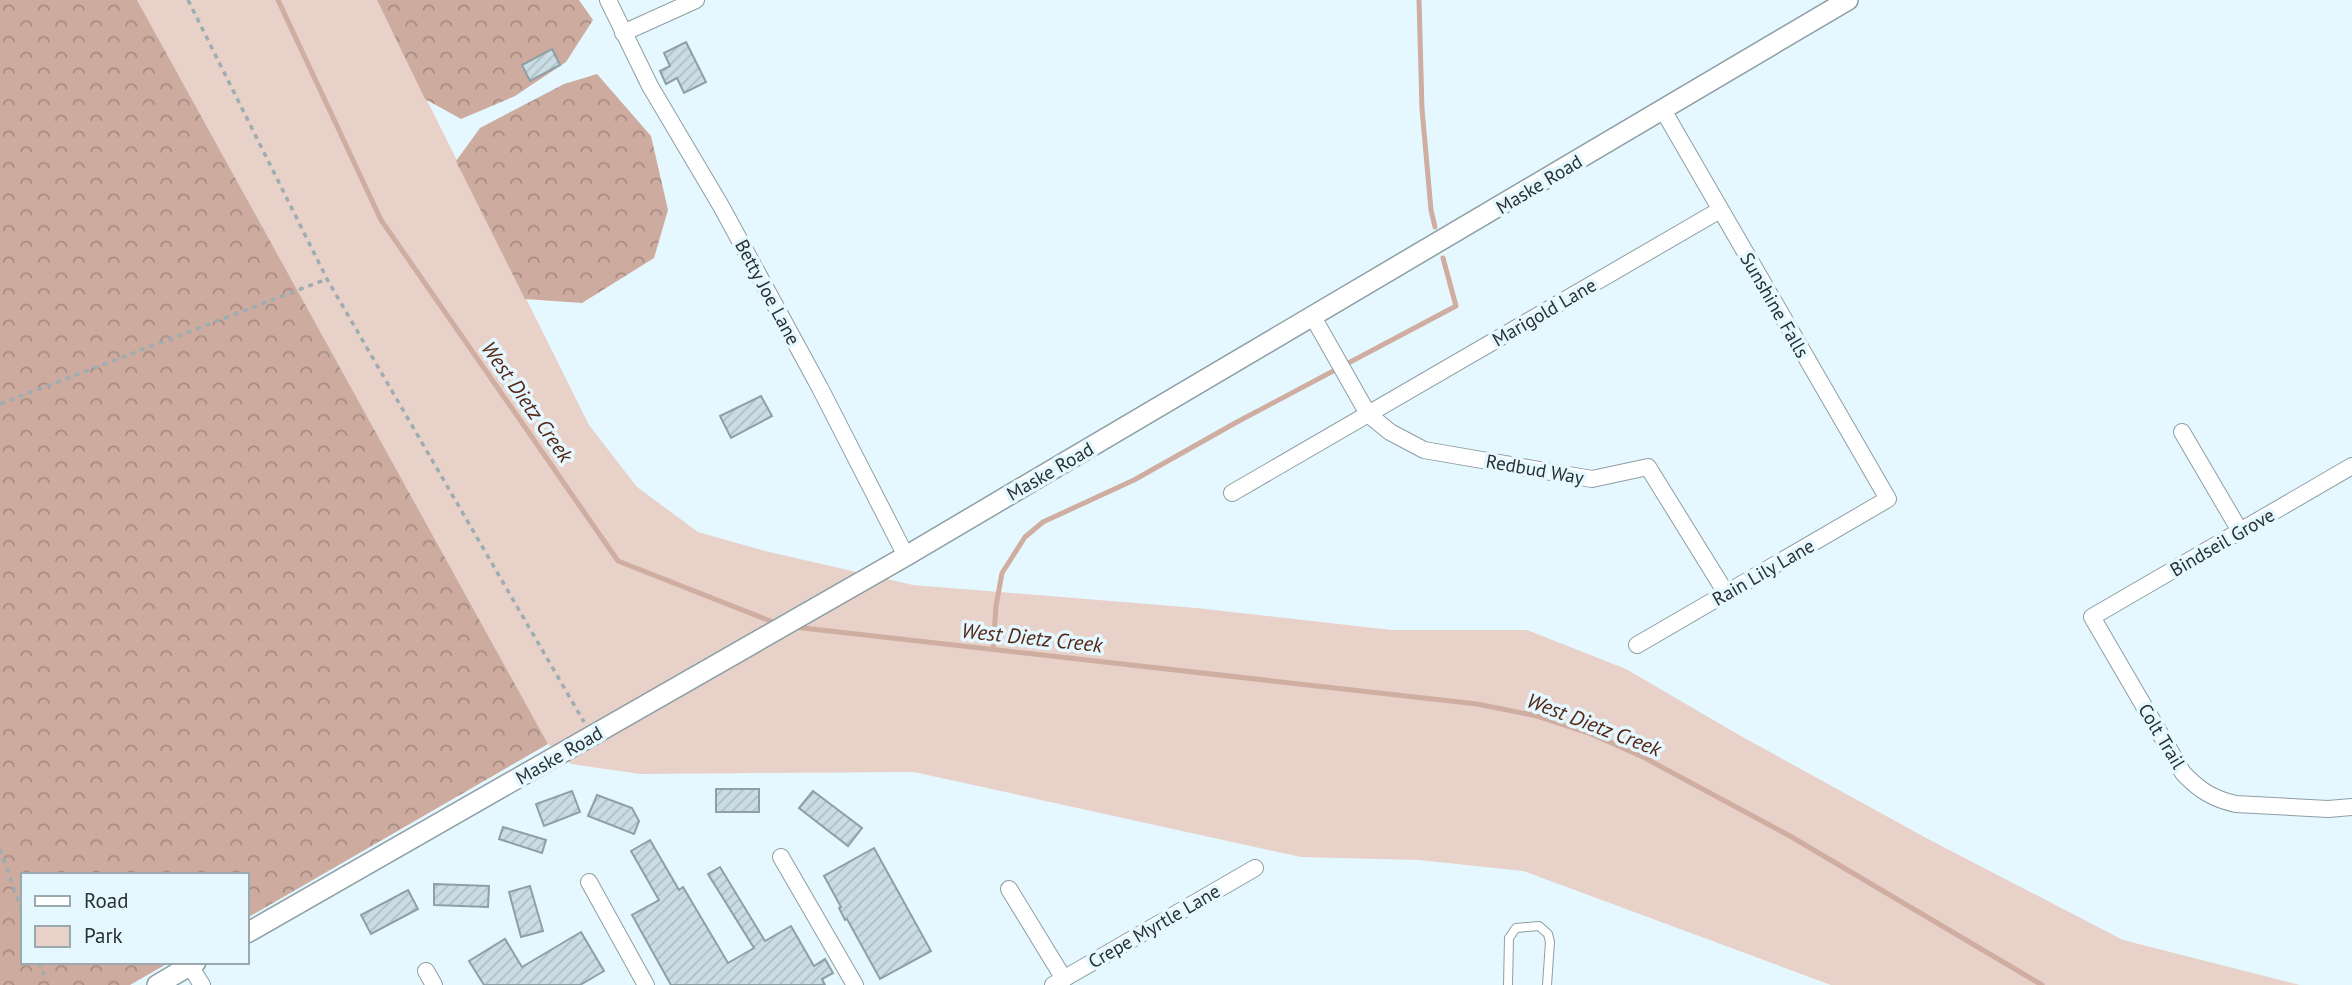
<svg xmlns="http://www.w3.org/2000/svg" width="2352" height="985" viewBox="0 0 2352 985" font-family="'PT Sans',sans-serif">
  <defs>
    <pattern id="forest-crowns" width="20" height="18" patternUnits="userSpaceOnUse" patternTransform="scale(1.75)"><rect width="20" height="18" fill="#cdab9f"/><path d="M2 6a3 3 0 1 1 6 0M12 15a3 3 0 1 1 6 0" fill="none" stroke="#a78c82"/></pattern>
    <pattern id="building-hatch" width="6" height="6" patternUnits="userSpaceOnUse" patternTransform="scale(1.75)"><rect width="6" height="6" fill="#cbdde4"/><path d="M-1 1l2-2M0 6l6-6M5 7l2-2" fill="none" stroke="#aebec4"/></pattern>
  </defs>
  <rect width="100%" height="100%" fill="#e6f8ff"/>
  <polygon fill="#e7d1c9" points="137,0 377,0 589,425 637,487 698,532 765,551 913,585 1196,608 1392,630 1527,630 1626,669 1739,735 1928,839 2123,940 2300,985 1831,985 1523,871 1419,860 1301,857 914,772 640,774 571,764 548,744"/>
  <g fill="url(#forest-crowns)">
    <polygon points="0,0 137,0 548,744 247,918 247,875 23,875 23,962 170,962 130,985 0,985"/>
    <polygon points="377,0 579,0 593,20 566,62 515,96 461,119 425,99"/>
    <polygon points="597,74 651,136 668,210 654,258 582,303 525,299 456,161 480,128 564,84"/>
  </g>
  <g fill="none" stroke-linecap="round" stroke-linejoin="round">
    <g stroke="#cfada1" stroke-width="5">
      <polyline points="278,0 381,220 618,561 778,624"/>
      <polyline points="1419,0 1422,109 1431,210 1435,227"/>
      <polyline points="794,627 1477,704 1537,716 1589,733 1643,757 1790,836 2042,985"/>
      <polyline points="993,649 996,606 1002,573 1025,537 1043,522 1134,480 1237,422 1456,306 1443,258"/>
    </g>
  </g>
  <g fill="url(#building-hatch)" stroke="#8f9fa6" stroke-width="2">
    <polygon points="686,42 706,82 684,93 677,78 666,84 660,71 670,66 664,53"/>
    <polygon points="552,49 560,65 530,81 522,65"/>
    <polygon points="761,396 772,416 731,438 720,416"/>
    <rect x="716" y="789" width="43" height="23"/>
    <polygon points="572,791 580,812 544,826 536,804"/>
    <polygon points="813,791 862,828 848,846 799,808"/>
    <polygon points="597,795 632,808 639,821 634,834 588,816"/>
    <polygon points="503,827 546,840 542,853 499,839"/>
    <polygon points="650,840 679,890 683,887 728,963 754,948 708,874 720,867 765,941 791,926 814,966 825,959 833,973 822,979 825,985 671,985 632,915 659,900 631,851"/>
    <polygon points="874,848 931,951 880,979 847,919 845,920 839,908 841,907 824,876"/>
    <polygon points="434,884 489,886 488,907 434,905"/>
    <polygon points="530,886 543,931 521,937 509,892"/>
    <polygon points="408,890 418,909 371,934 361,915"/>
    <polygon points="581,932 604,971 580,985 484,985 469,961 505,939 522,967"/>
  </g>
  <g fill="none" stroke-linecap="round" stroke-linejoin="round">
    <defs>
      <polyline id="service" points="1508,985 1509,938 1516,928 1539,926 1548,934 1550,942 1547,985"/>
      <g id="minor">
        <polyline points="608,0 650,86 721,206 820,388 906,556"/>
        <polyline points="623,33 696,0"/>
        <polyline points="1313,317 1368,414 1390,432 1424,450 1592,479 1648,467 1726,593"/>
        <polyline points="2182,432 2240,531"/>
        <path d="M 2352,466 L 2092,617 L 2183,773 C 2199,790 2213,799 2236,804 L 2328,809 L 2352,807"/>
        <polyline points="1232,493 1720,210"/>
        <polyline points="1637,645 1888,499 1663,110"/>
        <polyline points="781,857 855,985"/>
        <polyline points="589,882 646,985"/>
        <polyline points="1009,889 1064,979"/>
        <polyline points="190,966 202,985"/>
        <polyline points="426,971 434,985"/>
        <polyline points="1053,985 1255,868"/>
      </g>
      <g id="tertiary">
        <polyline points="247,933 906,556 1848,0"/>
        <polyline points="157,985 196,962"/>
      </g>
    </defs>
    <use href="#service" stroke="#8d9ea4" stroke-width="10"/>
    <use href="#minor" stroke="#8d9ea4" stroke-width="18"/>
    <use href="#tertiary" stroke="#8d9ea4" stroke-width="22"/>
    <g stroke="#9fadb2" stroke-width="3.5" stroke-dasharray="5 5" stroke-linecap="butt">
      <polyline points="188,0 327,279 584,722"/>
      <polyline points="0,404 327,279"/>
      <polyline points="0,849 23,914"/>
      <polyline points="39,962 44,975"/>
    </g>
    <use href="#service" stroke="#fff" stroke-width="8"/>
    <use href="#minor" stroke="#fff" stroke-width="16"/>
    <use href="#tertiary" stroke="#fff" stroke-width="19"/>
  </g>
  <g text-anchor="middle" stroke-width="7" stroke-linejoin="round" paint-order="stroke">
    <g font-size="19" fill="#2a3134" stroke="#e6f8ff">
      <text transform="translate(1539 184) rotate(-31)" y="7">Maske Road</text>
      <text transform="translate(768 292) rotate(62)" y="7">Betty Joe Lane</text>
      <text transform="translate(1775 305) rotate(60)" y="7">Sunshine Falls</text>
      <text transform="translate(1544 312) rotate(-30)" y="7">Marigold Lane</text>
      <text transform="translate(1535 469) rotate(10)" y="7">Redbud Way</text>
      <text transform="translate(1050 471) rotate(-30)" y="7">Maske Road</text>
      <text transform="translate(2222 542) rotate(-30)" y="7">Bindseil Grove</text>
      <text transform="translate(1763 572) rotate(-30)" y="7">Rain Lily Lane</text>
      <text transform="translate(2162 736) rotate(59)" y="7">Colt Trail</text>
      <text transform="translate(559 755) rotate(-30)" y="7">Maske Road</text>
      <text transform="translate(1154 926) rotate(-30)" y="7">Crepe Myrtle Lane</text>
    </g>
    <g font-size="21" font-style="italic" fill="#542715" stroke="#e6f8ff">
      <text transform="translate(527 402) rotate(55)" y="7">West Dietz Creek</text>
      <text transform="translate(1032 638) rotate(6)" y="7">West Dietz Creek</text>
      <text transform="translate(1594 725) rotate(21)" y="7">West Dietz Creek</text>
    </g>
  </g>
  <rect x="21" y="873" width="228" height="91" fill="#e6f8ff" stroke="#9ba8ae" stroke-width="2"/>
  <rect x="35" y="896" width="35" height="10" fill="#ffffff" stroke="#9ba8ae" stroke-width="2"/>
  <text x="84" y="908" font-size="21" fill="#2a3134">Road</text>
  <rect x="35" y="926" width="35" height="21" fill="#e7d1c9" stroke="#9ba8ae" stroke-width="2"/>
  <text x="84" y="943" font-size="21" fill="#2a3134">Park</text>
</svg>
